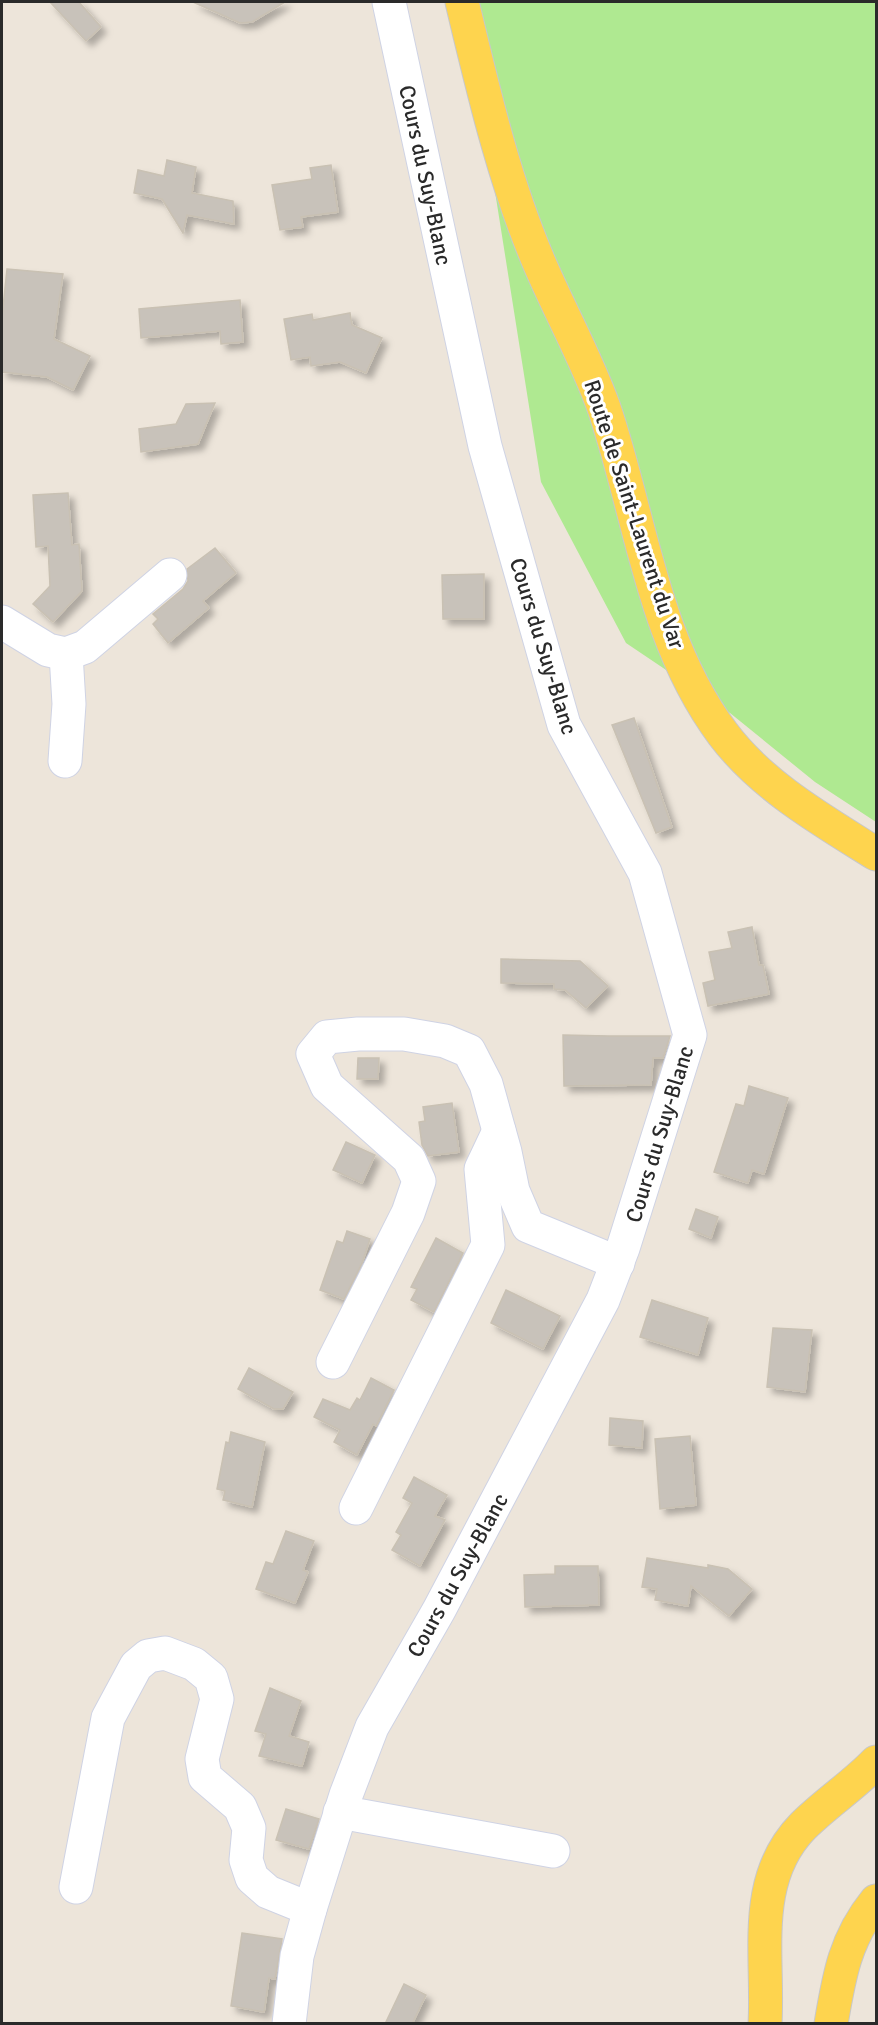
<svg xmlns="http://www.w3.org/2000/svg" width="878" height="2025" viewBox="0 0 878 2025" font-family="Signika,sans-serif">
  <defs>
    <filter id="shadow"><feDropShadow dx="5.5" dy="5.5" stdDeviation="3" flood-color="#0004"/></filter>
  </defs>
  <rect width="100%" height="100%" fill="#ede5da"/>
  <polygon fill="#afe991" points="465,2 876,2 876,822 815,782 730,713 626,643 541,482"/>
  <g fill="#c8c2ba" stroke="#c9c1b3" stroke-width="1.5" filter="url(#shadow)">
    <polygon points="50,2 79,2 101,27 86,41"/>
    <polygon points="193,2 285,2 252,22 240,23"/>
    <polygon points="167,160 196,167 192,193 233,201 234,224 187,215 183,233 162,199 134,193 138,170 164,176"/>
    <polygon points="331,165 338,212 301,217 303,227 280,230 272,185 312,179 310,168"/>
    <polygon points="7,269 63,274 54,339 90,356 73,390 47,377 2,372 2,317"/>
    <polygon points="240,300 243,342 221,344 220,331 141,338 139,309"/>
    <polygon points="350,313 352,325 382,338 366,373 340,362 311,366 310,357 291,360 284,319 312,314 313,320"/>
    <polygon points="215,403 198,444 141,452 139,429 176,424 186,404"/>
    <polygon points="68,493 72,545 79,544 82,591 53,622 33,604 50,586 48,546 36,547 33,495"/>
    <polygon points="215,548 236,573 203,601 209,608 168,643 153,624 158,619 153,614 183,589 188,581 187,569"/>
    <polygon points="484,574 484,619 443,619 442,575"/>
    <polygon points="634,718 672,827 656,833 612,725"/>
    <polygon points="752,927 759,965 763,965 769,994 708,1006 703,983 715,980 709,952 732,948 728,932"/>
    <polygon points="501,959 580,961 608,986 586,1008 565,990 554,989 554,984 501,983"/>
    <polygon points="563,1035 609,1036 670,1036 663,1058 653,1058 651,1085 564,1086"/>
    <polygon points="358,1058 379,1058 378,1079 357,1079"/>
    <polygon points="749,1086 788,1098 764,1174 752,1170 748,1183 714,1172 736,1104 744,1106"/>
    <polygon points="452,1103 459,1152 428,1156 422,1145 419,1122 425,1121 423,1107"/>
    <polygon points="346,1142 375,1155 362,1183 333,1170"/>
    <polygon points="696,1209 718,1217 711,1238 689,1229"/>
    <polygon points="347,1231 370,1239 362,1263 344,1299 320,1290 337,1241 343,1243"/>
    <polygon points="436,1238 463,1253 434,1312 411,1300 417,1289 411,1287"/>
    <polygon points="506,1290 560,1316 543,1349 491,1323"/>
    <polygon points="652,1300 708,1318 698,1355 640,1337"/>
    <polygon points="773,1328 812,1330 805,1392 767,1387"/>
    <polygon points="249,1368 293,1392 283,1409 274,1409 238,1389"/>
    <polygon points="371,1378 394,1390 376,1426 373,1424 357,1455 334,1442 340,1430 314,1417 323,1399 350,1410 357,1398 360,1400"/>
    <polygon points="610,1418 643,1421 642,1448 609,1445"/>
    <polygon points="231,1432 265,1442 252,1507 223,1500 225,1491 217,1489 226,1442 229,1443"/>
    <polygon points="690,1436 696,1505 660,1509 655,1439"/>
    <polygon points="414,1477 447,1495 435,1516 445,1520 420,1566 392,1550 401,1535 396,1532 412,1503 403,1498"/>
    <polygon points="286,1531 314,1541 303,1570 308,1572 295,1603 256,1589 266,1562 273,1564"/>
    <polygon points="647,1558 708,1568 708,1565 728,1569 752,1589 729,1616 691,1586 688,1606 655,1600 657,1589 642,1587"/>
    <polygon points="555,1566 598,1566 599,1605 525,1607 524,1575 555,1574"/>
    <polygon points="270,1688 301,1701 289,1736 309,1742 302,1766 259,1756 266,1734 255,1731"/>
    <polygon points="286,1809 319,1819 309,1849 276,1840"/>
    <polygon points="242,1933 282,1939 275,1979 269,1978 264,2012 231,2006"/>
    <polygon points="404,1984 426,1995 412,2024 385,2024"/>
  </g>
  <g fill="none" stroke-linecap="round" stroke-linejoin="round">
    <defs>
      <g id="minor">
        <polyline points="2,622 48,650 66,654 85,647 170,575"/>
        <polyline points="65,761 69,704 66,654"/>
        <polyline points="333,1362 408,1213 419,1181 409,1159 327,1086 313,1054 327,1037 358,1034 404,1034 445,1041 469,1051 486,1084 505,1152 513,1191 528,1226 618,1263"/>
        <polyline points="356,1508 488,1245 481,1169 499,1131"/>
        <polyline points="340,1812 553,1851"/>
        <polyline points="76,1887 108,1718 136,1666 148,1656 165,1653 194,1664 211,1678 217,1699 202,1759 205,1777 240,1807 249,1828 246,1860 252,1878 268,1892 310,1909"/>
        <polyline points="289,2024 297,1956 310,1909 346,1795 372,1727 439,1610 603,1300 623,1248 690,1035 645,873 564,725 485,446 389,2"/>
      </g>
      <g id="major">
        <path d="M 462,2 C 483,89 503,177 538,260 C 559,310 586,357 604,408 C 641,517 652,639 723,734 C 762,786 822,820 876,854"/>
        <path d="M 765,2024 C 769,1955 750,1880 803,1826 C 826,1803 854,1785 876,1762"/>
        <path d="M 831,2024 C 839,1976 845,1939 876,1901"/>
      </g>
    </defs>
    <use href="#minor" stroke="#cfd3e4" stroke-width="35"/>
    <use href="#major" stroke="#c8c8c8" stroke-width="35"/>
    <use href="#minor" stroke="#fff" stroke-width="33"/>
    <use href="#major" stroke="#fed44e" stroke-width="33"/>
  </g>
  <g text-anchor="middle" stroke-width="6" stroke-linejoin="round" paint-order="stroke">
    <g font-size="22" fill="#2a2a2a" stroke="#fff">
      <text transform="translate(426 175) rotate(78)" y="8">Cours du Suy-Blanc</text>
      <text transform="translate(635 514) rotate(72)" y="8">Route de Saint-Laurent du Var</text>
      <text transform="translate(544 646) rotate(73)" y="8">Cours du Suy-Blanc</text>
      <text transform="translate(659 1134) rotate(-73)" y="8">Cours du Suy-Blanc</text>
      <text transform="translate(457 1575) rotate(-61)" y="8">Cours du Suy-Blanc</text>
    </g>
  </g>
  <rect width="878" height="2025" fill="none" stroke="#2a2a2a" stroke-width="6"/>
</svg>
